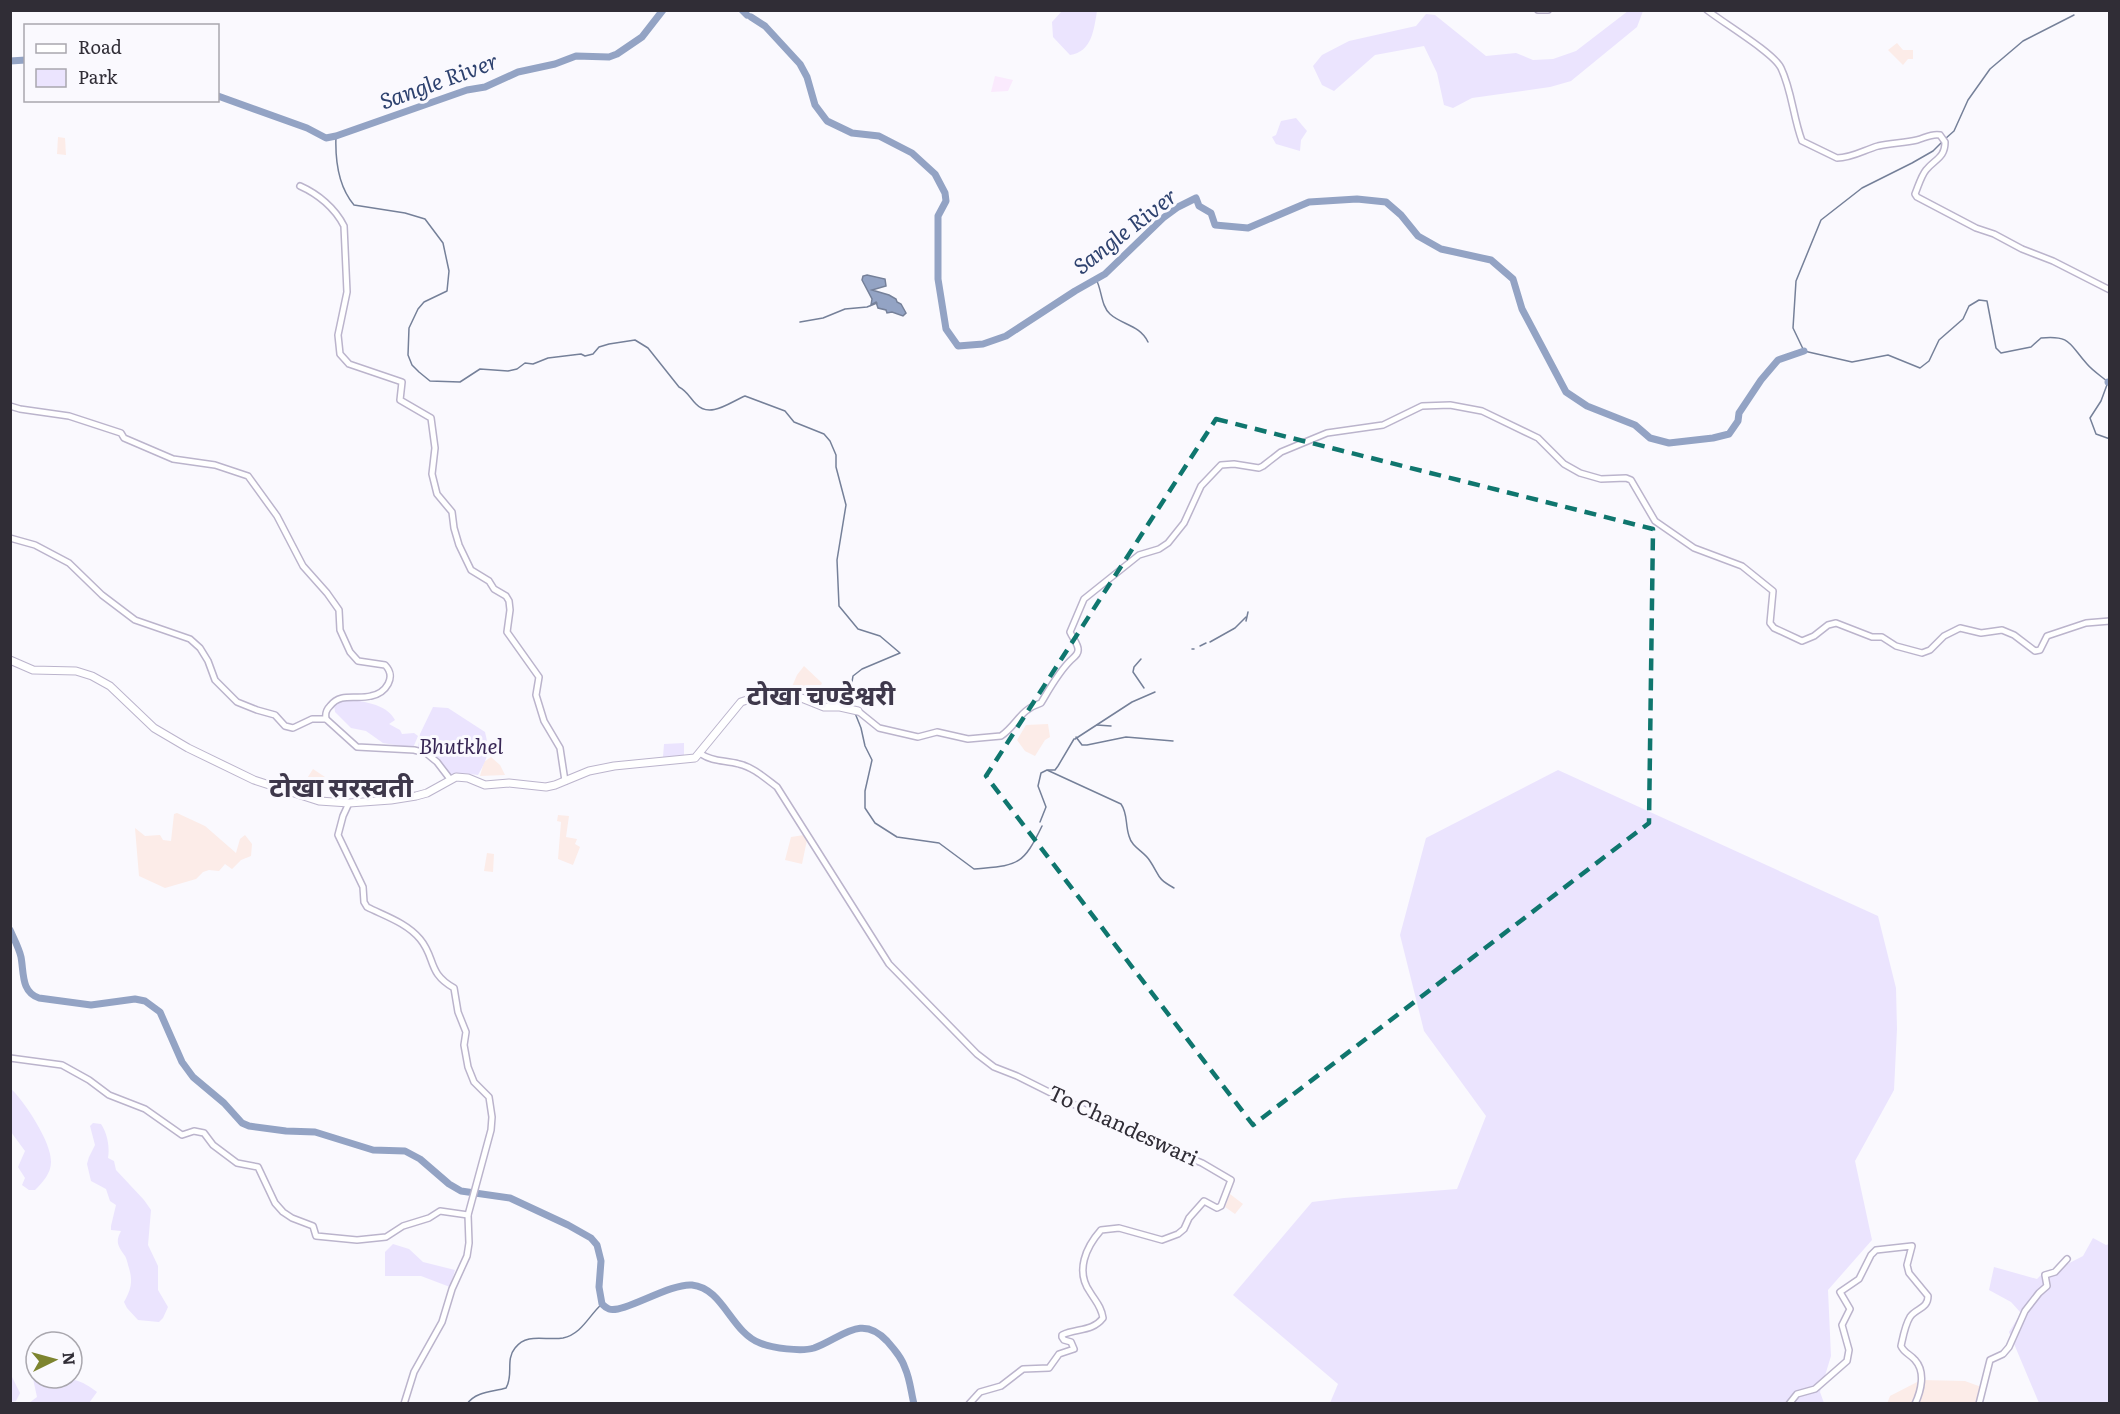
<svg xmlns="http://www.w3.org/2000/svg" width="2120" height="1414" viewBox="0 0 2120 1414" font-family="Literata,'Noto Sans Devanagari',serif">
  <rect width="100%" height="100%" fill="#faf9fe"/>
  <polygon fill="#faeafd" points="995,76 1013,80 1008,91 991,92"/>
  <g fill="#fcece8">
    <polygon points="1897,43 1903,50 1913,50 1913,59 1908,59 1903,65 1888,50"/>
    <polygon points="58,137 65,138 66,155 57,154"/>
    <polygon points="804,666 822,683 815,697 791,689 797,675"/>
    <polygon points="1048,724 1050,737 1045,740 1035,756 1025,751 1017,740 1026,725"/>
    <polygon points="491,757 500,765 505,775 480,776 484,762"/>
    <polygon points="313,769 325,777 318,791 304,783"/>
    <polygon points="177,813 205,826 236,853 240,839 245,835 252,844 251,856 241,860 232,869 225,864 219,871 209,870 203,872 196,879 165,888 139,876 135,828 145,836 160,835 163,840 171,841 174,814"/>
    <polygon points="558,815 569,816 566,837 577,839 575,844 580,847 573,865 558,859 561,822 557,821"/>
    <polygon points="804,835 807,840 802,864 785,860 791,837"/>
    <polygon points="487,853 494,854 493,872 484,871"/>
    <polygon points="1230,1194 1243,1204 1235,1214 1225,1207"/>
    <polygon points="1921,1380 1965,1381 1984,1388 1975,1403 1887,1404 1890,1396"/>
  </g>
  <g fill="#ebe4fe">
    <path d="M 1062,11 L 1097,11 C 1094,29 1092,52 1070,55 L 1053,37 L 1052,22 Z"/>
    <polygon points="1628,11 1643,11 1637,27 1571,81 1550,87 1472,98 1453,108 1444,105 1437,73 1424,46 1375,55 1334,91 1322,85 1313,66 1322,55 1349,41 1416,26 1426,14 1435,15 1486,56 1516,53 1533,60 1553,59 1576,51"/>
    <polygon points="1296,118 1307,131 1301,140 1300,151 1276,144 1272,137 1276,135 1281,121"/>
    <path d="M 343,699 C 361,701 386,703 395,720 L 389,724 L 400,730 L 402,734 L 414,733 L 418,736 L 413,748 L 383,743 L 366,731 L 351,728 L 335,712 L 334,704 Z"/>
    <path d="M 433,707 L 448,708 L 485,732 C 490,752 488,757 478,775 L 461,773 L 450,776 L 433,755 L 418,748 L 420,734 Z"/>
    <polygon points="684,743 684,755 663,757 664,744"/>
    <polygon points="1558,770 1878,916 1896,988 1897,1029 1894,1090 1855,1161 1872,1240 1828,1290 1831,1356 1820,1392 1824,1403 1330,1403 1338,1384 1233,1295 1312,1202 1344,1198 1457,1189 1486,1116 1424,1031 1400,935 1426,838"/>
    <path d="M 10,1088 C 24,1100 52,1143 51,1162 C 51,1173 43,1182 35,1190 L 29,1190 L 22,1185 L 25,1178 L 18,1167 L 25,1151 L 11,1132 Z"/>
    <path d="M 93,1123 L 101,1124 C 107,1133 110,1146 108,1158 L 114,1161 L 116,1170 L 144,1200 L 151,1210 L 148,1245 L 158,1266 L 158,1290 L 168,1307 L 163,1318 L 159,1322 L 138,1320 L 127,1308 L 124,1302 C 132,1288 133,1280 128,1265 C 128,1264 126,1257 125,1256 C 118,1246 115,1242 121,1231 L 111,1230 L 111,1226 L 116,1205 L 110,1201 L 106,1189 L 91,1181 L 87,1164 L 89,1157 L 95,1145 L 90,1126 Z"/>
    <polygon points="2093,1238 2106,1245 2109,1244 2109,1403 2039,1403 2009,1332 2021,1313 2011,1302 1989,1290 1994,1267 2037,1279 2045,1271 2052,1272 2083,1256"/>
    <polygon points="393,1244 409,1249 423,1262 455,1270 450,1287 421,1276 385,1276 385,1252"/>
    <path d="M 36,1361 L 36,1378 C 64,1378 75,1375 97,1392 L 89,1403 L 29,1403 L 37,1397 L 32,1374 Z"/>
    <polygon points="11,1375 20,1393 16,1401 11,1402"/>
  </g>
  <polygon fill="#93a3c4" stroke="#758099" stroke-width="1.5" points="867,275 885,279 886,286 872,290 889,295 896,299 897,302 901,304 906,313 903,316 892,312 887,313 886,310 878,308 876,302 871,305 872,299 862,280 863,276"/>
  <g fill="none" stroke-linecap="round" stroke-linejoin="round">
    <g stroke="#758099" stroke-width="1.5">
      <path d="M 336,136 C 335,161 338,186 354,205 L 405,213 L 425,219 L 443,243 L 449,271 L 447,291 L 424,302 L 418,309 L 409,328 L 408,355 L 412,365 L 419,372 L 430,381 L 460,382 L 480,369 L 508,371 L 517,369 L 525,363 L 533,364 L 548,358 L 581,354 L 585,356 L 593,354 L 599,347 L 609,344 L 635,340 L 648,348 L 679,387 C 687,391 690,398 696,404 C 710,419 730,402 745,396 L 785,411 L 794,422 L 824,434 L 830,441 L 836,455 L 836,467 L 846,505 L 837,560 L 839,606 L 858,629 L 880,636 L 900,653 L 862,669 L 853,676 L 850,694 L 852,706"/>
      <polyline points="1945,139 1954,131 1968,100 1990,69 2023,41 2074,15"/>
      <path d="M 1941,143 L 1933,151 L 1912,163 L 1862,188 L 1821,220 L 1796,281 L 1793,328 L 1804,351 L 1852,362 L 1888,355 L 1920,368 L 1929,361 L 1939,340 L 1963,319 L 1969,306 L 1979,300 L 1987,301 L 1996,348 L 2001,353 L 2031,347 L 2041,338 C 2071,335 2069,344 2087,364 C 2093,371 2101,376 2108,382 L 2101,401 L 2090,418 L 2096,434 L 2110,439"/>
      <path d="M 1096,279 C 1102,290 1101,306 1110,314 C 1122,325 1140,325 1148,342"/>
      <polyline points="800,322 823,318 845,309 867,307 877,303"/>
      <polyline points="1246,621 1248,612"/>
      <polyline points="1210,642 1235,628 1246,617"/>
      <polyline points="1200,646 1206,643"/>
      <polyline points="1192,649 1194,649"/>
      <polyline points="1141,659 1134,667 1133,672 1144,688"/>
      <path d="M 855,713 L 861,728 L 865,746 L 872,760 L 865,791 L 865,808 L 875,823 L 897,837 L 939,843 L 974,869 C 1016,865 1022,868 1042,826"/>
      <polyline points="1097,725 1111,726"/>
      <polyline points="1076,737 1082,745 1087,745 1126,737 1173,741"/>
      <polyline points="1075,739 1132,702 1155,692"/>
      <polyline points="1048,770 1055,770 1058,766 1074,739"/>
      <path d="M 1040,822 L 1046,807 L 1038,786 L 1041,773 L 1047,770 L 1121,804 C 1128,814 1125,824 1129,836 C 1132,848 1144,851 1150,861 C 1160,876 1156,878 1174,888"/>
      <path d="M 467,1404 C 476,1391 493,1392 506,1388 C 514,1375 505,1360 515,1348 C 527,1332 546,1341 563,1338 C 582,1334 589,1315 602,1304"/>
    </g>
    <g stroke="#93a3c4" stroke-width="7">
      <polyline points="742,10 747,15"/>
      <polyline points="751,17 765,26 800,64 807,77 815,105 827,121 852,133 879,136 912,153 935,174 945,193 946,201 938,216 938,279 946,329 958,346 983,344 1006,336 1075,291 1105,274 1163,218 1178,207 1196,198 1199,206 1211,213 1215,225 1248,228 1309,202 1357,199 1386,202 1401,215 1418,236 1441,249 1491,260 1513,279 1522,309 1566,392 1587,406 1635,425 1650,438 1669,443 1713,438 1729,434 1738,421 1739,413 1761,380 1778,360 1804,351"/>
      <polyline points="10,61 26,60"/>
      <polyline points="218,96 307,128 326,138 336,136 467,90 485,87 518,72 555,64 576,56 609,57 617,54 642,37 663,10"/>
      <polyline points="2108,382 2110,382"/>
      <path d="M 10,930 C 14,939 19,948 21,957 C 24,973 21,992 39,998 L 91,1005 L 135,999 L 145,1001 L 160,1012 L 182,1062 L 193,1077 L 224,1103 L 242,1123 L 249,1126 L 286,1131 L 315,1132 L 373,1150 L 405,1151 L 420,1159 L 449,1184 L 461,1191 L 510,1198 L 568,1225 L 591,1238 L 597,1245 L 601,1261 L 599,1287 L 602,1304 C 604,1306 606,1308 609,1309 C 623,1314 670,1283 692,1285 C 723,1288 731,1332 760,1343 C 772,1348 801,1352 814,1348 C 842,1338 861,1313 887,1341 C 894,1349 902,1358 905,1368 C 910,1379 911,1392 914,1404"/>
    </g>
    <defs>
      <g id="minor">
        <polyline points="1538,10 1548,10"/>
        <path d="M 1707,10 C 1722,22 1774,53 1781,68 C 1792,91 1793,117 1802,141 L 1837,158 C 1852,158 1864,150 1878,146 C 1891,143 1904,143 1917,140 C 1925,138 1932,133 1940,135 L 1945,142 C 1945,158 1935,159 1926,170 C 1921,176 1918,187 1915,194 L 1917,197 L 1976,228 L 1994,234 L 2022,249 L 2053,261 L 2110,290"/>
        <path d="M 300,186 C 318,194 335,208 344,226 L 347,292 L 338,335 L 340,354 L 349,364 L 402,382 L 400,400 L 431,418 L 435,448 L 432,474 L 437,494 L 452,512 L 454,528 L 459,545 L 471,570 L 489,581 L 494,589 L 506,596 L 509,601 L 510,610 L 507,632 L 539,677 L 536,695 L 544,721 L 560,748 L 565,781"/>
        <path d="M 10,406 L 20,409 L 69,416 L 121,433 L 124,438 L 173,459 L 215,465 L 248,476 L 277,516 L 303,566 L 327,593 L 339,610 L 340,630 L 350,652 L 358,661 L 385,665 C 397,677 386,693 371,696 C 356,700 341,692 330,706 C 326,710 325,713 326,719 L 357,747 L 414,750 L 426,753 L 437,762 L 450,779"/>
        <polyline points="10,538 35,545 69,563 102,595 135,620 190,639 200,648 208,661 215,680 237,702 257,710 275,715 285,726 293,728 312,719 326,719"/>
        <path d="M 858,711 L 879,728 L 918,737 L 937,732 L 968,739 L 1001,736 C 1018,724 1019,710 1041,703 C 1050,688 1058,673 1070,661 C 1074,657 1079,654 1078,649 C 1078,644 1072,637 1070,632 L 1084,599 L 1139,555 L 1159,549 L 1168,543 L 1184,523 L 1201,486 L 1221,465 L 1234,464 L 1259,468 L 1263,466 L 1281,452 L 1327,433 L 1383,425 L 1422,406 L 1450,405 L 1482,411 L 1538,438 L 1564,464 L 1580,473 L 1601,479 L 1626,478 L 1631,480 L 1655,521 L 1694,548 L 1742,566 L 1773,591 L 1770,623 L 1774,628 L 1802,641 L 1814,636 L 1828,625 L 1836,623 L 1872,637 L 1882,637 L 1896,646 L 1922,653 L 1930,650 L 1944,636 L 1960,628 L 1981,633 L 2002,630 L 2014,635 L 2035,651 L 2040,650 L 2047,636 L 2086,623 L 2110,621"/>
        <path d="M 701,754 C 713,762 725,760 739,764 C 753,767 765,778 777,787 L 889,964 L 977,1054 L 994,1067 L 1017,1076 L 1111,1123 L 1141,1134 L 1158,1145 L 1202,1163 L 1231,1180 L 1221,1206 L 1217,1208 L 1204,1201 L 1189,1218 L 1184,1229 L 1178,1234 L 1162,1240 L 1119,1228 L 1101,1230 C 1086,1247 1075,1271 1090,1292 C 1096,1302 1101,1306 1103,1318 C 1092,1332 1077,1328 1062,1335 L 1062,1337 L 1064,1340 L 1071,1342 L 1074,1349 L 1059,1354 L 1049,1368 L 1023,1369 L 1001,1386 L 980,1392 L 969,1404"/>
        <path d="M 349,803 L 343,816 L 338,835 L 363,887 L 364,902 L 367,907 C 385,916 407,923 420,939 C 436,958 427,973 454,988 L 458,1012 L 466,1032 L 464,1045 L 468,1067 L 474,1082 L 489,1097 L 492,1117 L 491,1130 L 468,1215 L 469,1243 L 467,1256 L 452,1289 L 442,1322 L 414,1372 L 404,1404"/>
        <polyline points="10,1058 62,1065 89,1080 109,1095 145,1109 182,1135 194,1131 204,1133 213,1145 237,1163 258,1167 275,1203 283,1212 292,1218 313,1226 316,1236 357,1240 386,1237 403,1226 429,1218 440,1211 468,1215"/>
        <path d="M 1789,1404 L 1797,1394 L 1815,1389 L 1847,1361 L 1849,1350 L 1842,1325 L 1850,1309 L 1840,1292 L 1859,1279 L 1871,1255 L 1876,1250 L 1912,1246 L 1907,1265 L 1909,1273 L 1928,1296 C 1928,1309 1916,1308 1910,1317 C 1905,1325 1903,1337 1901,1346 C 1904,1353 1910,1354 1915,1360 C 1926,1372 1921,1391 1915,1404"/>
        <polyline points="1979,1404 1990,1360 2003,1354 2009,1347 2025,1311 2039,1293 2047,1286 2045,1275 2055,1272 2067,1259"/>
      </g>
      <polyline id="major" points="10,660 33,670 76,671 92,676 110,686 154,728 188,748 254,780 319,801 349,803 391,800 416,796 427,793 456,777 468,778 485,785 509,783 546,787 555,785 589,771 614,766 695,758 741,702 747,700 781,695 799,697 824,707 840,707 858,711"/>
    </defs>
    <use href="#minor" stroke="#bbb4cc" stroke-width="8"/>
    <use href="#major" stroke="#bbb4cc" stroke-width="9"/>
    <use href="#minor" stroke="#fff" stroke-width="5"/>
    <use href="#major" stroke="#fff" stroke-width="7"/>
  </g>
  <path fill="none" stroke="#0f766e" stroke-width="4.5" stroke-dasharray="12 8" stroke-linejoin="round" d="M 1216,419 L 1653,529 L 1649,823 L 1253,1125 L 986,776 Z"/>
  <g text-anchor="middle" stroke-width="6" stroke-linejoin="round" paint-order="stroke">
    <g font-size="21" font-style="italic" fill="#382755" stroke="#faf9fe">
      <text x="461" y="754">Bhutkhel</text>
    </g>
    <g font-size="21" fill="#302d36" stroke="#faf9fe">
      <text transform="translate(1123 1126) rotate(25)" y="7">To Chandeswari</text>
    </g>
    <g font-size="22" font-style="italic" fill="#2e426f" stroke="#faf9fe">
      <text transform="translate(439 81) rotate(-20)" y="8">Sangle River</text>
      <text transform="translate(1125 231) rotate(-38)" y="8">Sangle River</text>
    </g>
    <g font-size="27" font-weight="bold" fill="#3e384b" stroke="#faf9fe">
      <text x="821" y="705">टोखा चण्डेश्वरी</text>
      <text x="341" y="797">टोखा सरस्वती</text>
    </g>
  </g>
  <rect width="2120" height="1414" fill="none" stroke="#302d36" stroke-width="24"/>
  <rect x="24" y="24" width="195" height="78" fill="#faf9fe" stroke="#a9a7ae" stroke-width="1.5"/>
  <rect x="36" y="44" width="30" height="9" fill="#ffffff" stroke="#a9a7ae" stroke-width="1.5"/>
  <text x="78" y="54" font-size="18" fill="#302d36">Road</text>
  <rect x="36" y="69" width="30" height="18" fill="#ebe4fe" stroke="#a9a7ae" stroke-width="1.5"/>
  <text x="78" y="84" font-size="18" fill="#302d36">Park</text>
  <g transform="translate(54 1360) rotate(85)"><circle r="28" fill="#faf9fe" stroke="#a9a7ae" stroke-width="1.5"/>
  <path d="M0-4.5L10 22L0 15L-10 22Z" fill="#7d842f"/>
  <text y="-9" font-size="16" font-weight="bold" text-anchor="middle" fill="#302d36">N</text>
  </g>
</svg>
